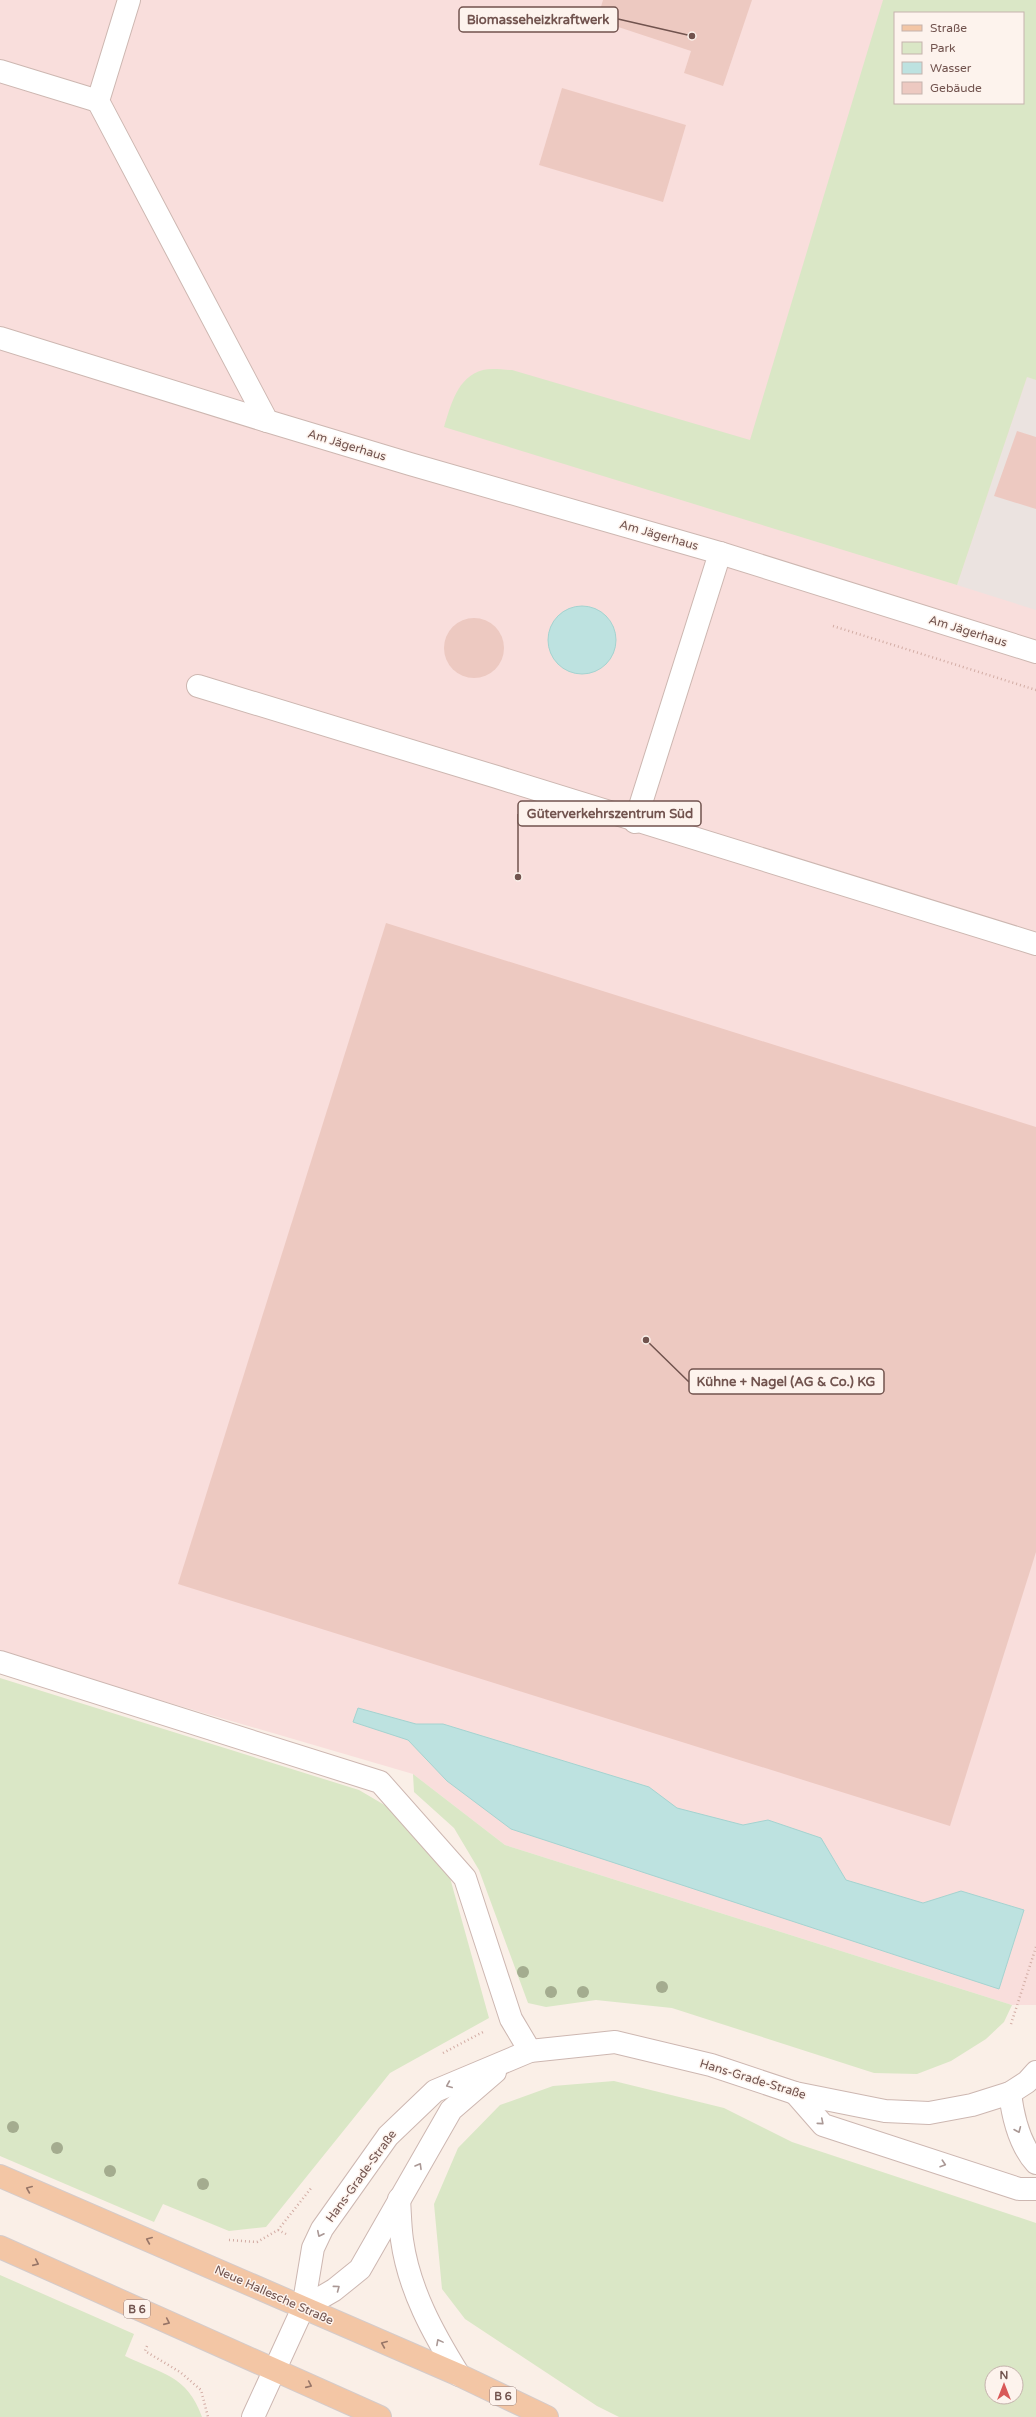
<svg xmlns="http://www.w3.org/2000/svg" width="1036" height="2417" viewBox="0 0 1036 2417" font-family="'Varela Round',sans-serif">
  <rect width="100%" height="100%" fill="#faefe7"/>
  <path fill="#f9dedc" fill-rule="evenodd" d="M 0,0 L 1036,0 L 1036,2005 L 1012,2005 L 505,1845 L 413,1774 L 98,1682 L 0,1650 ZM 895,13 L 1023,13 L 1023,103 L 895,103 Z"/>
  <polygon fill="#ebe3e0" points="1027,377 1036,380 1036,610 957,585"/>
  <g fill="#dae7c6" fill-rule="evenodd">
    <path d="M 883,0 L 1036,0 L 1036,380 L 1027,377 L 957,585 L 444,427 C 451,405 457,377 483,370 C 492,368 503,370 512,370 L 750,440 ZM 895,13 L 1023,13 L 1023,103 L 895,103 Z"/>
    <polygon points="0,1678 359,1790 410,1820 447,1867 489,2018 390,2073 266,2227 229,2231 163,2204 154,2222 0,2156"/>
    <polygon points="413,1774 505,1845 1012,2005 1004,2022 986,2039 951,2061 917,2074 874,2073 672,2008 596,2000 546,2007 528,2003 479,1870 454,1828 414,1792"/>
    <path d="M 614,2081 L 724,2108 L 792,2142 L 1036,2223 L 1036,2417 L 619,2417 L 597,2406 L 465,2319 L 442,2289 L 434,2204 L 458,2148 L 500,2105 L 553,2086 ZM 992,2373 L 1016,2373 L 1016,2397 L 992,2397 Z"/>
    <path d="M 0,2275 L 134,2334 L 125,2356 C 162,2374 187,2375 202,2417 L 0,2417 Z"/>
  </g>
  <g fill="#bde2e0" stroke="#a4d3d0">
    <circle cx="582" cy="640" r="34"/>
    <polygon points="358,1708 416,1724 443,1724 649,1787 677,1808 743,1825 768,1820 821,1838 846,1880 923,1903 961,1891 1024,1910 999,1989 511,1829 447,1781 408,1740 353,1722"/>
  </g>
  <g fill="#edc9c1">
    <polygon points="603,0 752,0 723,86 684,73 691,51 597,20"/>
    <polygon points="562,88 686,125 663,202 539,165"/>
    <polygon points="1017,431 1036,437 1036,509 994,496"/>
    <circle cx="474" cy="648" r="30"/>
    <polygon points="386,923 1036,1127 1036,1552 950,1826 178,1584"/>
  </g>
  <g fill="none" stroke-linecap="round" stroke-linejoin="round">
    <defs>
      <g id="minor">
        <polyline points="129,0 98,101 267,421 410,464 720,553 1036,652"/>
        <polyline points="0,71 98,101"/>
        <polyline points="0,338 267,421"/>
        <path d="M 198,686 C 478,770 756,858 1036,944"/>
        <polyline points="635,822 720,553"/>
        <polyline points="0,1662 380,1782 465,1878 511,2019 530,2051"/>
        <polyline points="795,2093 823,2125 1019,2189 1036,2189"/>
        <path d="M 1010,2093 C 1013,2118 1019,2144 1036,2163"/>
        <path d="M 399,2199 C 400,2213 400,2226 402,2240 C 409,2290 433,2333 459,2375"/>
        <polyline points="303,2308 334,2290 360,2269 451,2110 495,2072"/>
        <polyline points="253,2417 303,2308 313,2248 322,2229 388,2136 435,2091 530,2051 615,2042 711,2065 795,2093 885,2111 929,2113 972,2105 1010,2093 1027,2082 1036,2072"/>
      </g>
      <g id="major">
        <polyline points="0,2176 459,2375 547,2417"/>
        <polyline points="0,2247 380,2417"/>
      </g>
    </defs>
    <use href="#minor" stroke="#cdb7b1" stroke-width="24"/>
    <use href="#major" stroke="#d4cbca" stroke-width="24"/>
    <g stroke="#d2aca4" stroke-width="2.5" stroke-dasharray="1 3" stroke-linecap="butt">
      <polyline points="833,626 1036,690"/>
      <polyline points="1011,2024 1036,1947"/>
      <polyline points="443,2053 483,2032"/>
      <polyline points="278,2230 286,2234"/>
      <polyline points="229,2240 257,2242 278,2230 312,2187"/>
      <polyline points="147,2346 145,2351 180,2372 201,2390 208,2417"/>
    </g>
    <use href="#minor" stroke="#fff" stroke-width="22"/>
    <use href="#major" stroke="#f3c6a5" stroke-width="22"/>
  </g>
  <g fill="#a4ac8f">
    <circle cx="523" cy="1972" r="6"/>
    <circle cx="662" cy="1987" r="6"/>
    <circle cx="551" cy="1992" r="6"/>
    <circle cx="583" cy="1992" r="6"/>
    <circle cx="13" cy="2127" r="6"/>
    <circle cx="57" cy="2148" r="6"/>
    <circle cx="110" cy="2171" r="6"/>
    <circle cx="203" cy="2184" r="6"/>
  </g>
  <defs><path id="oneway-chevron" d="M-2-3.5L2.5 0L-2 3.5" fill="none" stroke-width="1.6" stroke-linecap="round" stroke-linejoin="round"/></defs>
  <g stroke="#aa9895">
    <use href="#oneway-chevron" transform="translate(449 2085) rotate(157)"/>
    <use href="#oneway-chevron" transform="translate(821 2122) rotate(41)"/>
    <use href="#oneway-chevron" transform="translate(1018 2130) rotate(67)"/>
    <use href="#oneway-chevron" transform="translate(943 2164) rotate(18)"/>
    <use href="#oneway-chevron" transform="translate(419 2166) rotate(-60)"/>
    <use href="#oneway-chevron" transform="translate(320 2234) rotate(116)"/>
    <use href="#oneway-chevron" transform="translate(337 2288) rotate(-37)"/>
    <use href="#oneway-chevron" transform="translate(439 2342) rotate(-118)"/>
  </g>
  <g stroke="#987668">
    <use href="#oneway-chevron" transform="translate(29 2189) rotate(-157)"/>
    <use href="#oneway-chevron" transform="translate(149 2240) rotate(-157)"/>
    <use href="#oneway-chevron" transform="translate(36 2263) rotate(24)"/>
    <use href="#oneway-chevron" transform="translate(167 2322) rotate(24)"/>
    <use href="#oneway-chevron" transform="translate(384 2344) rotate(-157)"/>
    <use href="#oneway-chevron" transform="translate(309 2385) rotate(24)"/>
  </g>
  <g text-anchor="middle" stroke-width="3" stroke-linejoin="round" paint-order="stroke">
    <g fill="#fdf3ed" stroke="#9b837e" stroke-width="1">
      <rect x="124" y="2300" width="26" height="18" rx="3"/>
      <rect x="490" y="2387" width="26" height="18" rx="3"/>
    </g>
    <g font-size="11" font-weight="bold" fill="#71534e">
      <text x="137" y="2313">B 6</text>
      <text x="503" y="2400">B 6</text>
    </g>
    <g font-size="12" fill="#71534e" stroke="#fdf3ed">
      <text transform="translate(347 445) rotate(17)" y="4">Am Jägerhaus</text>
      <text transform="translate(659 535) rotate(16)" y="4">Am Jägerhaus</text>
      <text transform="translate(968 631) rotate(17)" y="4">Am Jägerhaus</text>
      <text transform="translate(753 2079) rotate(17)" y="4">Hans-Grade-Straße</text>
      <text transform="translate(361 2176) rotate(-54)" y="4">Hans-Grade-Straße</text>
      <text transform="translate(274 2295) rotate(24)" y="4">Neue Hallesche Straße</text>
    </g>
  </g>
  <path fill="none" stroke="#71534e" stroke-width="1.5" d="M692 36L618 19M518 877L518 814M646 1340L689 1382"/>
  <g fill="#71534e" stroke="#fdf3ed" stroke-width="1.5">
    <circle cx="692" cy="36" r="4"/>
    <circle cx="518" cy="877" r="4"/>
    <circle cx="646" cy="1340" r="4"/>
  </g>
  <g fill="#fdf3ed" stroke="#71534e" stroke-width="1.5">
    <rect x="459" y="7" width="159" height="25" rx="4"/>
    <rect x="518" y="801" width="183" height="25" rx="4"/>
    <rect x="689" y="1369" width="195" height="25" rx="4"/>
  </g>
  <g font-size="13" text-anchor="middle" font-weight="bold" fill="#71534e">
    <text x="538" y="24">Biomasseheizkraftwerk</text>
    <text x="610" y="818">Güterverkehrszentrum Süd</text>
    <text x="786" y="1386">Kühne + Nagel (AG &amp; Co.) KG</text>
  </g>
  <rect x="894" y="12" width="130" height="92" fill="#fdf3ed" stroke="#c5b3ad"/>
  <rect x="902" y="25" width="20" height="6" fill="#f3c6a5" stroke="#c5b3ad"/>
  <text x="930" y="32" font-size="12" fill="#71534e">Straße</text>
  <rect x="902" y="42" width="20" height="12" fill="#dae7c6" stroke="#c5b3ad"/>
  <text x="930" y="52" font-size="12" fill="#71534e">Park</text>
  <rect x="902" y="62" width="20" height="12" fill="#bde2e0" stroke="#c5b3ad"/>
  <text x="930" y="72" font-size="12" fill="#71534e">Wasser</text>
  <rect x="902" y="82" width="20" height="12" fill="#edc9c1" stroke="#c5b3ad"/>
  <text x="930" y="92" font-size="12" fill="#71534e">Gebäude</text>
  <g transform="translate(1004 2385)"><circle r="19" fill="#fdf3ed" stroke="#c5b3ad"/>
  <path d="M0-3L7 15L0 10L-7 15Z" fill="#d85958"/>
  <text y="-6" font-size="11" font-weight="bold" text-anchor="middle" fill="#71534e">N</text>
  </g>
</svg>
